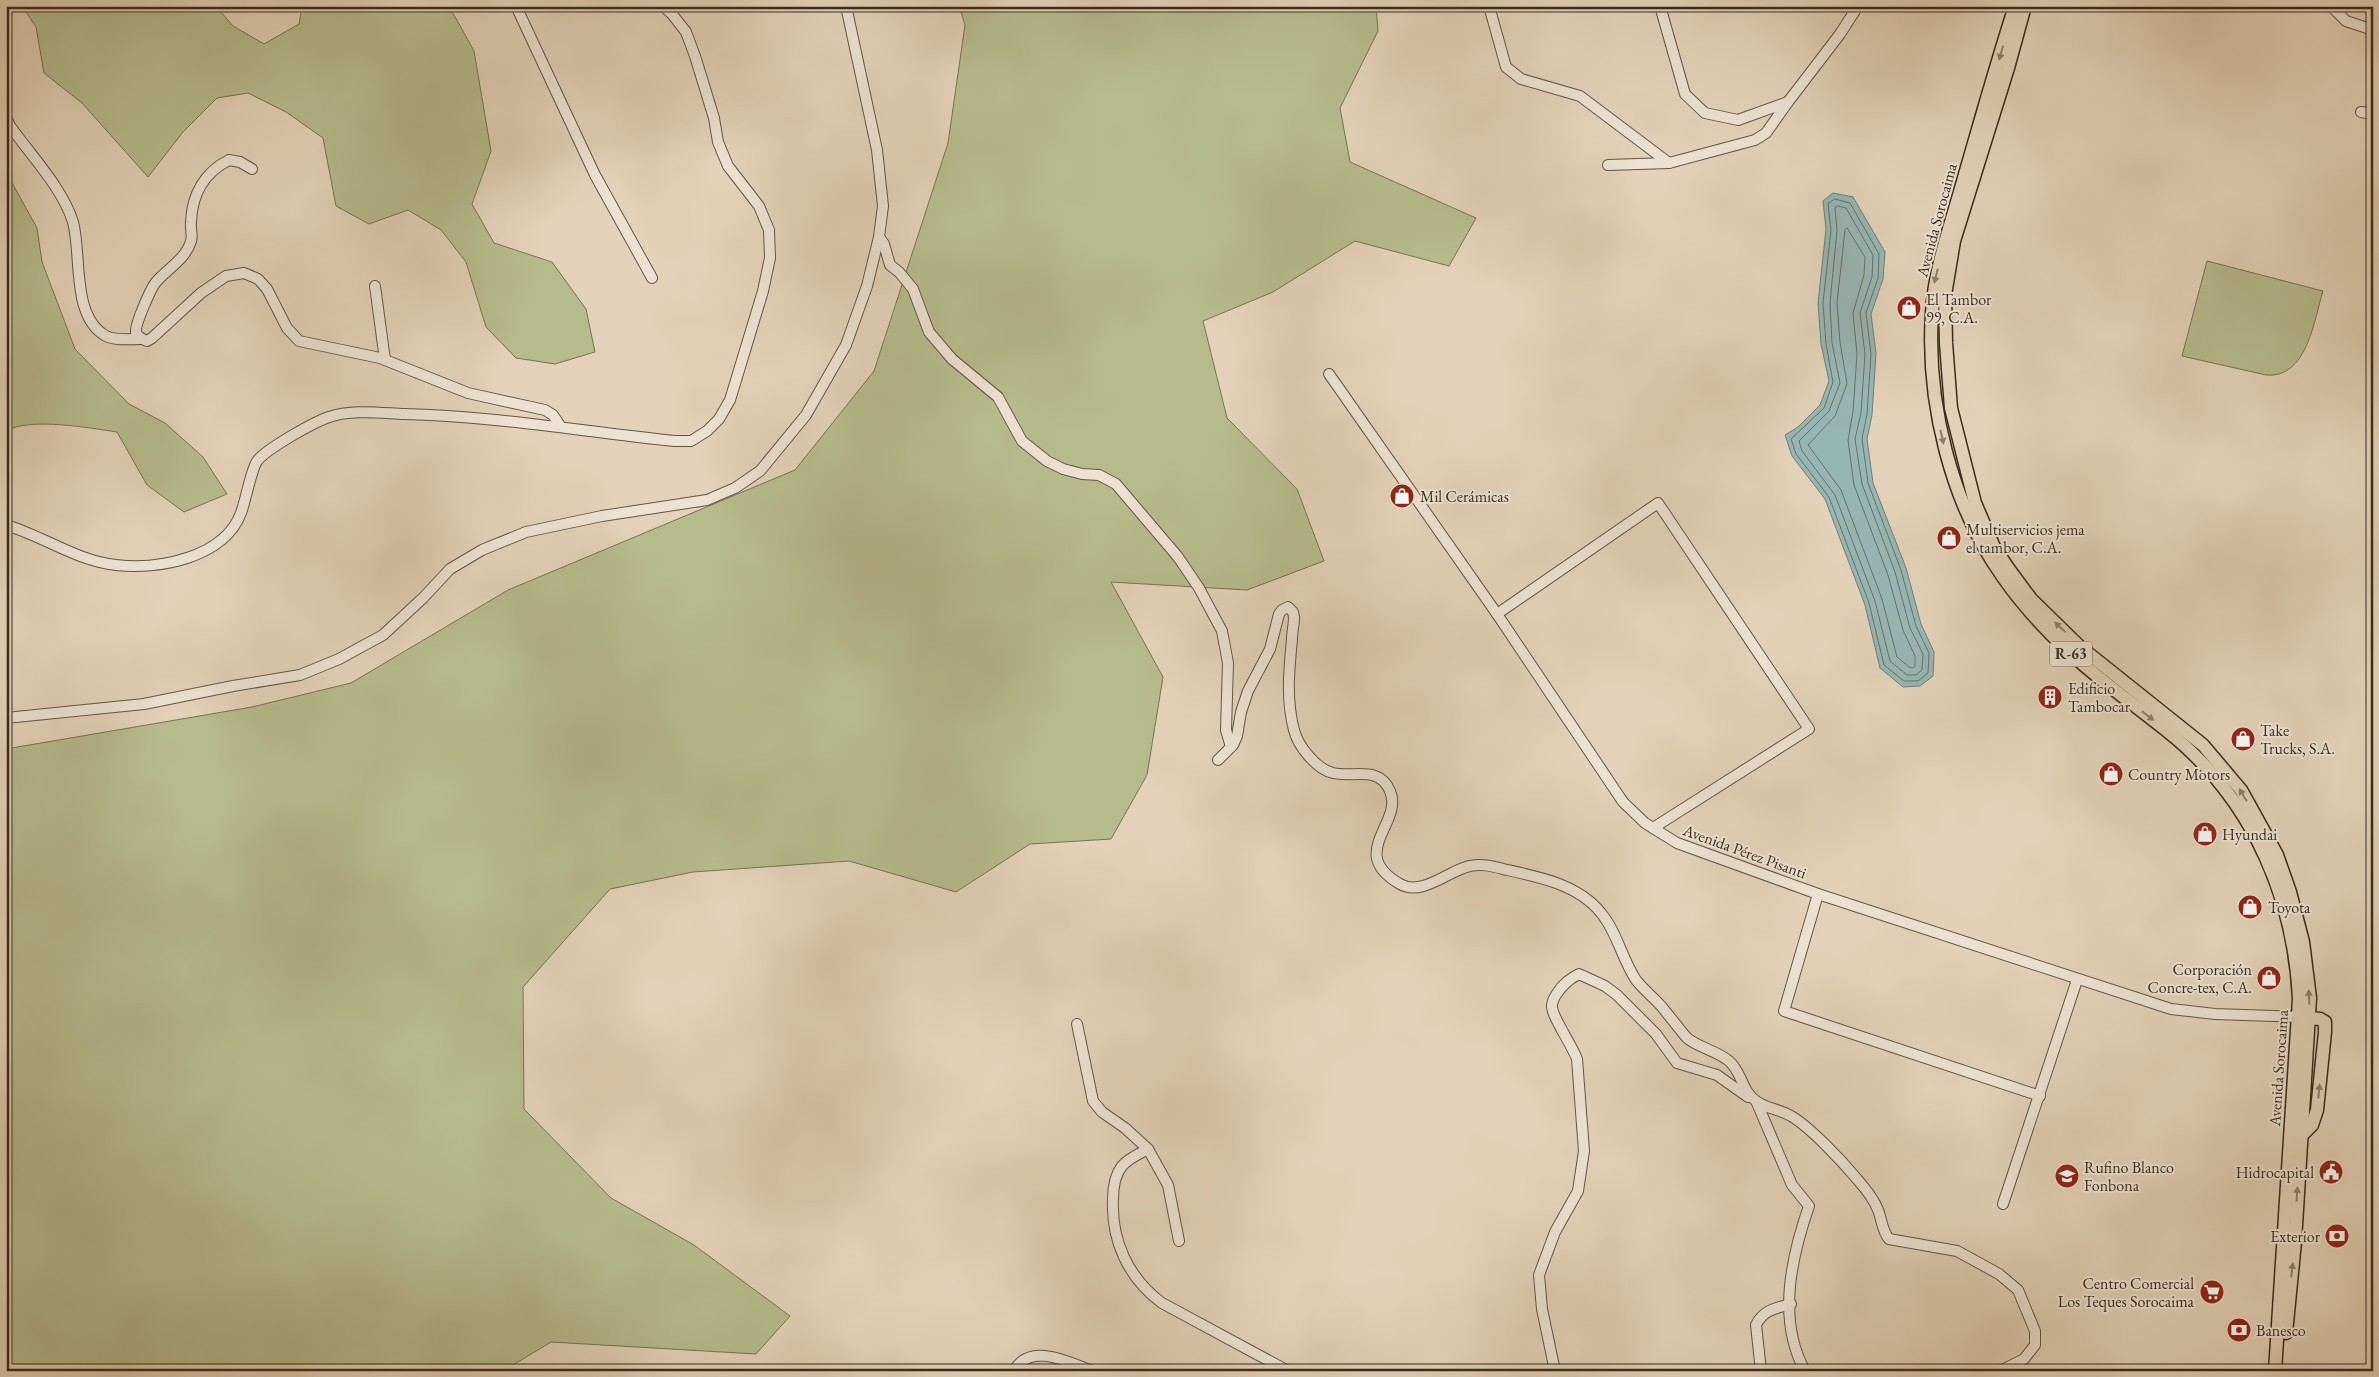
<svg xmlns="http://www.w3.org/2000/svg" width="2379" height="1377" viewBox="0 0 2379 1377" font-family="'EB Garamond',serif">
  <rect width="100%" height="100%" fill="#e3d2b9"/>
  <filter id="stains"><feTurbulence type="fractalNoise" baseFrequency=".004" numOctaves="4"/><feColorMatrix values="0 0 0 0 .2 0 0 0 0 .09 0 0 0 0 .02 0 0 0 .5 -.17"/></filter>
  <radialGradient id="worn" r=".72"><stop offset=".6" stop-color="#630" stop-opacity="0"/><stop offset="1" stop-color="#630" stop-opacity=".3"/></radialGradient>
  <g fill="#b6bb8e" stroke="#787354">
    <polygon points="22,6 216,6 233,26 264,44 299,24 302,6 449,6 474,51 491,151 472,204 494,243 552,262 586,309 595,352 555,364 516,358 486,327 466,262 441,230 408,210 369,224 336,206 323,138 286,112 248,93 217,98 183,132 148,177 82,103 44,73 36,27"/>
    <polygon points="959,6 1376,6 1378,31 1340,108 1350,162 1476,218 1449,266 1355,241 1273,292 1203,321 1227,418 1297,489 1324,561 1247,590 1111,582 1163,677 1147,775 1111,839 1030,844 956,892 849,861 693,872 610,889 523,987 524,1109 611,1198 694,1245 790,1316 756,1354 551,1342 503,1371 6,1371 6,749 252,707 351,683 508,590 795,470 874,371 948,143 965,25"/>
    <path d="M 6,172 L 37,228 L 42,262 L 75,349 L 129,404 L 165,423 L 203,457 L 227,494 L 184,512 L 147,485 L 117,432 C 90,428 30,417 6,431 Z"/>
    <path d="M 2207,261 L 2323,291 C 2314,320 2307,379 2266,375 L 2182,356 Z"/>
  </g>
  <polygon fill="#96b6b4" stroke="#727e77" points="1833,193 1853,197 1885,252 1883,279 1871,314 1876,353 1872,415 1867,439 1873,483 1906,568 1921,624 1934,652 1933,676 1920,686 1903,687 1880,668 1865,605 1825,499 1792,456 1785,435 1798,427 1820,405 1829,381 1821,344 1818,303 1826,229 1823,201"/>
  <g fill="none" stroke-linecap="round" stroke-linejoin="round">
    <g stroke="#687068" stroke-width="1">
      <polygon points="1835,199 1850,203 1879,254 1878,278 1866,313 1871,354 1867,414 1862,439 1868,483 1901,570 1916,626 1929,653 1928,673 1918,681 1904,681 1884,665 1869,603 1829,497 1796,454 1791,439 1824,408 1833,382 1826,344 1823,303 1831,230 1828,204"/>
      <polygon points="1838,206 1846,208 1873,255 1872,277 1860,313 1865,354 1861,413 1855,439 1862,484 1895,572 1910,628 1923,654 1922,670 1916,675 1907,675 1890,661 1875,601 1835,495 1802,451 1799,441 1829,411 1840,383 1832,343 1830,303 1837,230 1835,208"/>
      <polygon points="1847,228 1865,257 1864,275 1853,313 1857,354 1853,412 1848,440 1854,485 1888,575 1903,630 1915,656 1915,666 1913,668 1909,667 1897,657 1882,599 1841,490 1808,445 1835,416 1847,384 1840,342 1837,303 1845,230"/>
    </g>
    <defs>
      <g id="minor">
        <polyline points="516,6 595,175 652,278"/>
        <polyline points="1489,6 1506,67 1521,79 1580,96 1669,163 1755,140 1766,133 1788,102"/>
        <polyline points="1660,6 1685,94 1705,113 1738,120 1788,102 1840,34 1858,6"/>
        <polyline points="2331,6 2346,21 2373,30"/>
        <polyline points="2361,112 2373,114"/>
        <path d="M 6,117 L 10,126 C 30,154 63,189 73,222 C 82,255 71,317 106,336 C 116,341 130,339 140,339"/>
        <polyline points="1608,165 1669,163"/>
        <path d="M 252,169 L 240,162 L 229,160 C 205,172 192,194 191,222 C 190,228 193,235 191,241 C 186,259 167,269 156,282 C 151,288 135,324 136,332 C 137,337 142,339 147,341 L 152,338 L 201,293 L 226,276 L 244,273 L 258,279 L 267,289 L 287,328 L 299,341 L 380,358 L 468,393 L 545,410 L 553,415 L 561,427"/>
        <polyline points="879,237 884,244 890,265 899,272 913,289 929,332 952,359 998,397 1022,441 1047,461 1063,469 1082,474 1099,475 1116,484 1178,557 1199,588 1222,631 1228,663 1226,730 1231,747"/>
        <polyline points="375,286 385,360"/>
        <polyline points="1329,374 1497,614 1623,802 1645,823 1677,843 1818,894 2171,1009 2215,1014 2303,1017"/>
        <path d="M 6,525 C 43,536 77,561 116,565 C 158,570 224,558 241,513 C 245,503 252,466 258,460 C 268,448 314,422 329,417 C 352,409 381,413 404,414 C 496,416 585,432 675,441 L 691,441 L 707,431 L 719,419 L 730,400 L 763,291 L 770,258 L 769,230 L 759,206 L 728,166 L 718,142 L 714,118 L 695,56 L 686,32 L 672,14 L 663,6"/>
        <polyline points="1497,614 1658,503 1809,729 1653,828"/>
        <polyline points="6,718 144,704 233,686 300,675 339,659 383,635 423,598 450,569 482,550 526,532 602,516 707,500 735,488 760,471 806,415 846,345 867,286 879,237 883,206 877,150 846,6"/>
        <path d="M 1218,760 L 1233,745 L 1237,736 L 1241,712 L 1248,691 L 1270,649 L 1279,614 L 1282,610 L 1288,607 L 1293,612 L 1294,617 C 1294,625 1292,632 1292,639 C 1289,670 1286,700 1294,730 C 1298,746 1316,769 1333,773 C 1354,778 1379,765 1390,791 C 1404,823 1346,853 1400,884 C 1422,897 1449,870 1470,866 C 1483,863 1495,867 1507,870 C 1540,877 1579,885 1601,913 C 1617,932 1622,959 1636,980 C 1644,990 1654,998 1662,1007 C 1670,1017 1678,1027 1686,1037 C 1698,1048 1716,1050 1729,1061 C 1742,1072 1741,1090 1756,1101 C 1766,1109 1780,1109 1791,1116 C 1810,1127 1842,1161 1857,1179 C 1865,1188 1874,1199 1878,1210 C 1882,1220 1882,1231 1889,1239 L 1957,1251 L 1999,1274 L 2018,1290 L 2035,1331 L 2035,1345 L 2024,1359 L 2000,1371"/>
        <polyline points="1818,894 1784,1011 2040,1096"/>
        <polyline points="1077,1024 1093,1101 1102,1112 1125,1128 1148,1149"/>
        <path d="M 1757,1103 L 1792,1185 L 1809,1206 C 1791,1258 1777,1320 1805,1371"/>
        <polyline points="2003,1204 2077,980"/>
        <path d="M 1179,1241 L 1168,1185 L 1148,1149 C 1139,1154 1129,1158 1122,1166 C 1115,1175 1113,1188 1113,1199 C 1111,1240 1128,1278 1162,1303 L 1288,1371"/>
        <path d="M 1014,1371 C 1030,1341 1070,1363 1093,1371"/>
        <path d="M 1555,1371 L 1542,1309 L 1539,1275 L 1555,1232 L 1578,1191 L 1584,1151 L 1577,1059 C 1572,1045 1551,1015 1552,1006 C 1552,1000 1555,996 1558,992 C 1564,983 1570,979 1579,974 L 1605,986 L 1617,995 L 1656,1034 L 1677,1063 L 1717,1075 L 1748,1097"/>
        <path d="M 1761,1371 L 1756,1325 C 1763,1310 1776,1308 1791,1304"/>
      </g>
      <g id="major">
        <path d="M 2015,6 C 1994,71 1976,137 1957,202 C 1946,239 1934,275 1932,313 C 1926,402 1951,504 2003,577 C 2021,603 2044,628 2067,650 C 2101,682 2141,709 2177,739 C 2254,805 2294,898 2299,999 L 2275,1371"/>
        <polyline points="2025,6 2008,68 1954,241 1945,295 1946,343 1951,408 1975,503 1994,547 2008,568 2031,599 2079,646 2203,745 2241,790 2277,855 2290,892 2303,942 2310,998 2295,1242 2286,1333"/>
        <polyline points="2302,1135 2312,1125 2317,1110 2325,1032 2325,1022 2320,1019 2309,1018"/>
      </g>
    </defs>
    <use href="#minor" stroke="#655542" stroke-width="12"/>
    <use href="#major" stroke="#3b2b1b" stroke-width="15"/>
    <use href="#minor" stroke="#ede2d2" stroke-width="10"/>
    <use href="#major" stroke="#e3d2b9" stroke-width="12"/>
  </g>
  <defs><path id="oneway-solid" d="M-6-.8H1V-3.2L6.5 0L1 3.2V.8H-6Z" transform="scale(1.25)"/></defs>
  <g fill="#8f7e6a">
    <use href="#oneway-solid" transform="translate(2001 53) rotate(106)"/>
    <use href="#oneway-solid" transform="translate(1936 276) rotate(104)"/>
    <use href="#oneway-solid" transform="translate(1942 437) rotate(77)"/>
    <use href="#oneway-solid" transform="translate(2060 627) rotate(-137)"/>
    <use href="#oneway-solid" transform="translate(2148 716) rotate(38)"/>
    <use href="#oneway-solid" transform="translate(2243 795) rotate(-122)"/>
    <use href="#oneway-solid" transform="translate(2309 997) rotate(-93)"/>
    <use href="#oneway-solid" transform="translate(2319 1091) rotate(-84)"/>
    <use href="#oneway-solid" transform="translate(2297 1194) rotate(-86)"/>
    <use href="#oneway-solid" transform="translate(2292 1270) rotate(-84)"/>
  </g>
  <defs>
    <symbol id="shop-disc" viewBox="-11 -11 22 22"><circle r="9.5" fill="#8f2418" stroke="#ede2d2"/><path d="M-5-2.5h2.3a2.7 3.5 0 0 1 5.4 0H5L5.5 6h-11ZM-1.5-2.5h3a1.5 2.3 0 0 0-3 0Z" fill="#fff"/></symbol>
    <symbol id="building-disc" viewBox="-11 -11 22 22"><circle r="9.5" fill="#8f2418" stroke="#ede2d2"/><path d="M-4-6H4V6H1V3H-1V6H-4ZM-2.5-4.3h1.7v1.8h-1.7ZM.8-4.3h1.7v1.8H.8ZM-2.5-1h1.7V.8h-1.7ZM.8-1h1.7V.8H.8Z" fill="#fff"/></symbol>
    <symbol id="civic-disc" viewBox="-11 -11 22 22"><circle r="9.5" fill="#8f2418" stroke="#ede2d2"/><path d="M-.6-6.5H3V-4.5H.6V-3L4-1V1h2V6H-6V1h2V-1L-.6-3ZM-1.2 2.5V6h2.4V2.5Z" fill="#fff"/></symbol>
    <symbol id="university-disc" viewBox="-11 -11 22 22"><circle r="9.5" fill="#8f2418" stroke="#ede2d2"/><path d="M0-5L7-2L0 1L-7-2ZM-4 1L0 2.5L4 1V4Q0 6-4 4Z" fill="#fff"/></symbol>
    <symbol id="bank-disc" viewBox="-11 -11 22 22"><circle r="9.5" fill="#8f2418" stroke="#ede2d2"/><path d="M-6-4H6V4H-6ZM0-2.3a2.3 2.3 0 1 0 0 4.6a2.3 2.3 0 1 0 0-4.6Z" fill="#fff"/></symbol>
    <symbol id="supermarket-disc" viewBox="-11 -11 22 22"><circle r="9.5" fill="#8f2418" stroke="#ede2d2"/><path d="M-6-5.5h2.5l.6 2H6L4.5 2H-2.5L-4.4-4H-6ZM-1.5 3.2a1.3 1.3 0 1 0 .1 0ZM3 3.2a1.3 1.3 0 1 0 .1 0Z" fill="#fff"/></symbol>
  </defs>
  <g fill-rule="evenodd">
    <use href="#shop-disc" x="1895" y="294" width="28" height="28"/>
    <use href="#shop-disc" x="1388" y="482" width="28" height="28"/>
    <use href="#shop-disc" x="1935" y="524" width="28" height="28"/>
    <use href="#building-disc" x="2036" y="683" width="28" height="28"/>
    <use href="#shop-disc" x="2229" y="725" width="28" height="28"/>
    <use href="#shop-disc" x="2097" y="760" width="28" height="28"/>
    <use href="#shop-disc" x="2191" y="820" width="28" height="28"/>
    <use href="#shop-disc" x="2236" y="893" width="28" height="28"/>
    <use href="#shop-disc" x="2255" y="964" width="28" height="28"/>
    <use href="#civic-disc" x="2317" y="1158" width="28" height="28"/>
    <use href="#university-disc" x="2053" y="1162" width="28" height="28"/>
    <use href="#bank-disc" x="2323" y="1222" width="28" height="28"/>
    <use href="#supermarket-disc" x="2198" y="1278" width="28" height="28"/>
    <use href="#bank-disc" x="2225" y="1316" width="28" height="28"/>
  </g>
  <g text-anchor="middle" stroke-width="4" stroke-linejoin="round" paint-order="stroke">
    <rect fill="#ede2d2" stroke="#706252" stroke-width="1" x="2050" y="641.5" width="42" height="25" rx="4"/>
    <g font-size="15" font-weight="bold" fill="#3b2b1b">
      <text x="2071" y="659">R-63</text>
    </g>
    <g font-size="16" fill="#3b2b1b" stroke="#ede2d2">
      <text transform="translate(1936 220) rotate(-75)" y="6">Avenida Sorocaima</text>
      <text transform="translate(1745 851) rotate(20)" y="6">Avenida Pérez Pisanti</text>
      <text transform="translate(2278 1068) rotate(-86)" y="6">Avenida Sorocaima</text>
    </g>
    <g font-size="16" fill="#3b2b1b" stroke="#ede2d2" text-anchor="start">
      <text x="1926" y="305">El Tambor<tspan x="1926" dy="18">99, C.A.</tspan></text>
      <text x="1420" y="502">Mil Cerámicas</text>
      <text x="1966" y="535">Multiservicios jema<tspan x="1966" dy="18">el tambor, C.A.</tspan></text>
      <text x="2068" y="694">Edificio<tspan x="2068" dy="18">Tambocar</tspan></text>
      <text x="2260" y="736">Take<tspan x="2260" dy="18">Trucks, S.A.</tspan></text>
      <text x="2128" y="780">Country Motors</text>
      <text x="2222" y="840">Hyundai</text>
      <text x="2268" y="913">Toyota</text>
      <text x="2252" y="975" text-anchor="end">Corporación<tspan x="2252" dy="18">Concre-tex, C.A.</tspan></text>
      <text x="2084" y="1173">Rufino Blanco<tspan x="2084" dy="18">Fonbona</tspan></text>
      <text x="2314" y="1178" text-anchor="end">Hidrocapital</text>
      <text x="2320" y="1242" text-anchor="end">Exterior</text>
      <text x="2194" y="1289" text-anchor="end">Centro Comercial<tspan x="2194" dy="18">Los Teques Sorocaima</tspan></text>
      <text x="2256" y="1336">Banesco</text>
    </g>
  </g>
  <rect width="2379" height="1377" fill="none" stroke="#e3d2b9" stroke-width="25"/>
  <rect x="8" y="8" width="2364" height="1362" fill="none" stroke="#3b2b1b" stroke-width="2.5"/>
  <rect x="12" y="12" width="2354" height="1352" fill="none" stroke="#3b2b1b"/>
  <rect width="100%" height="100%" filter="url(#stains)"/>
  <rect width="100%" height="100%" fill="url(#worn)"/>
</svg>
